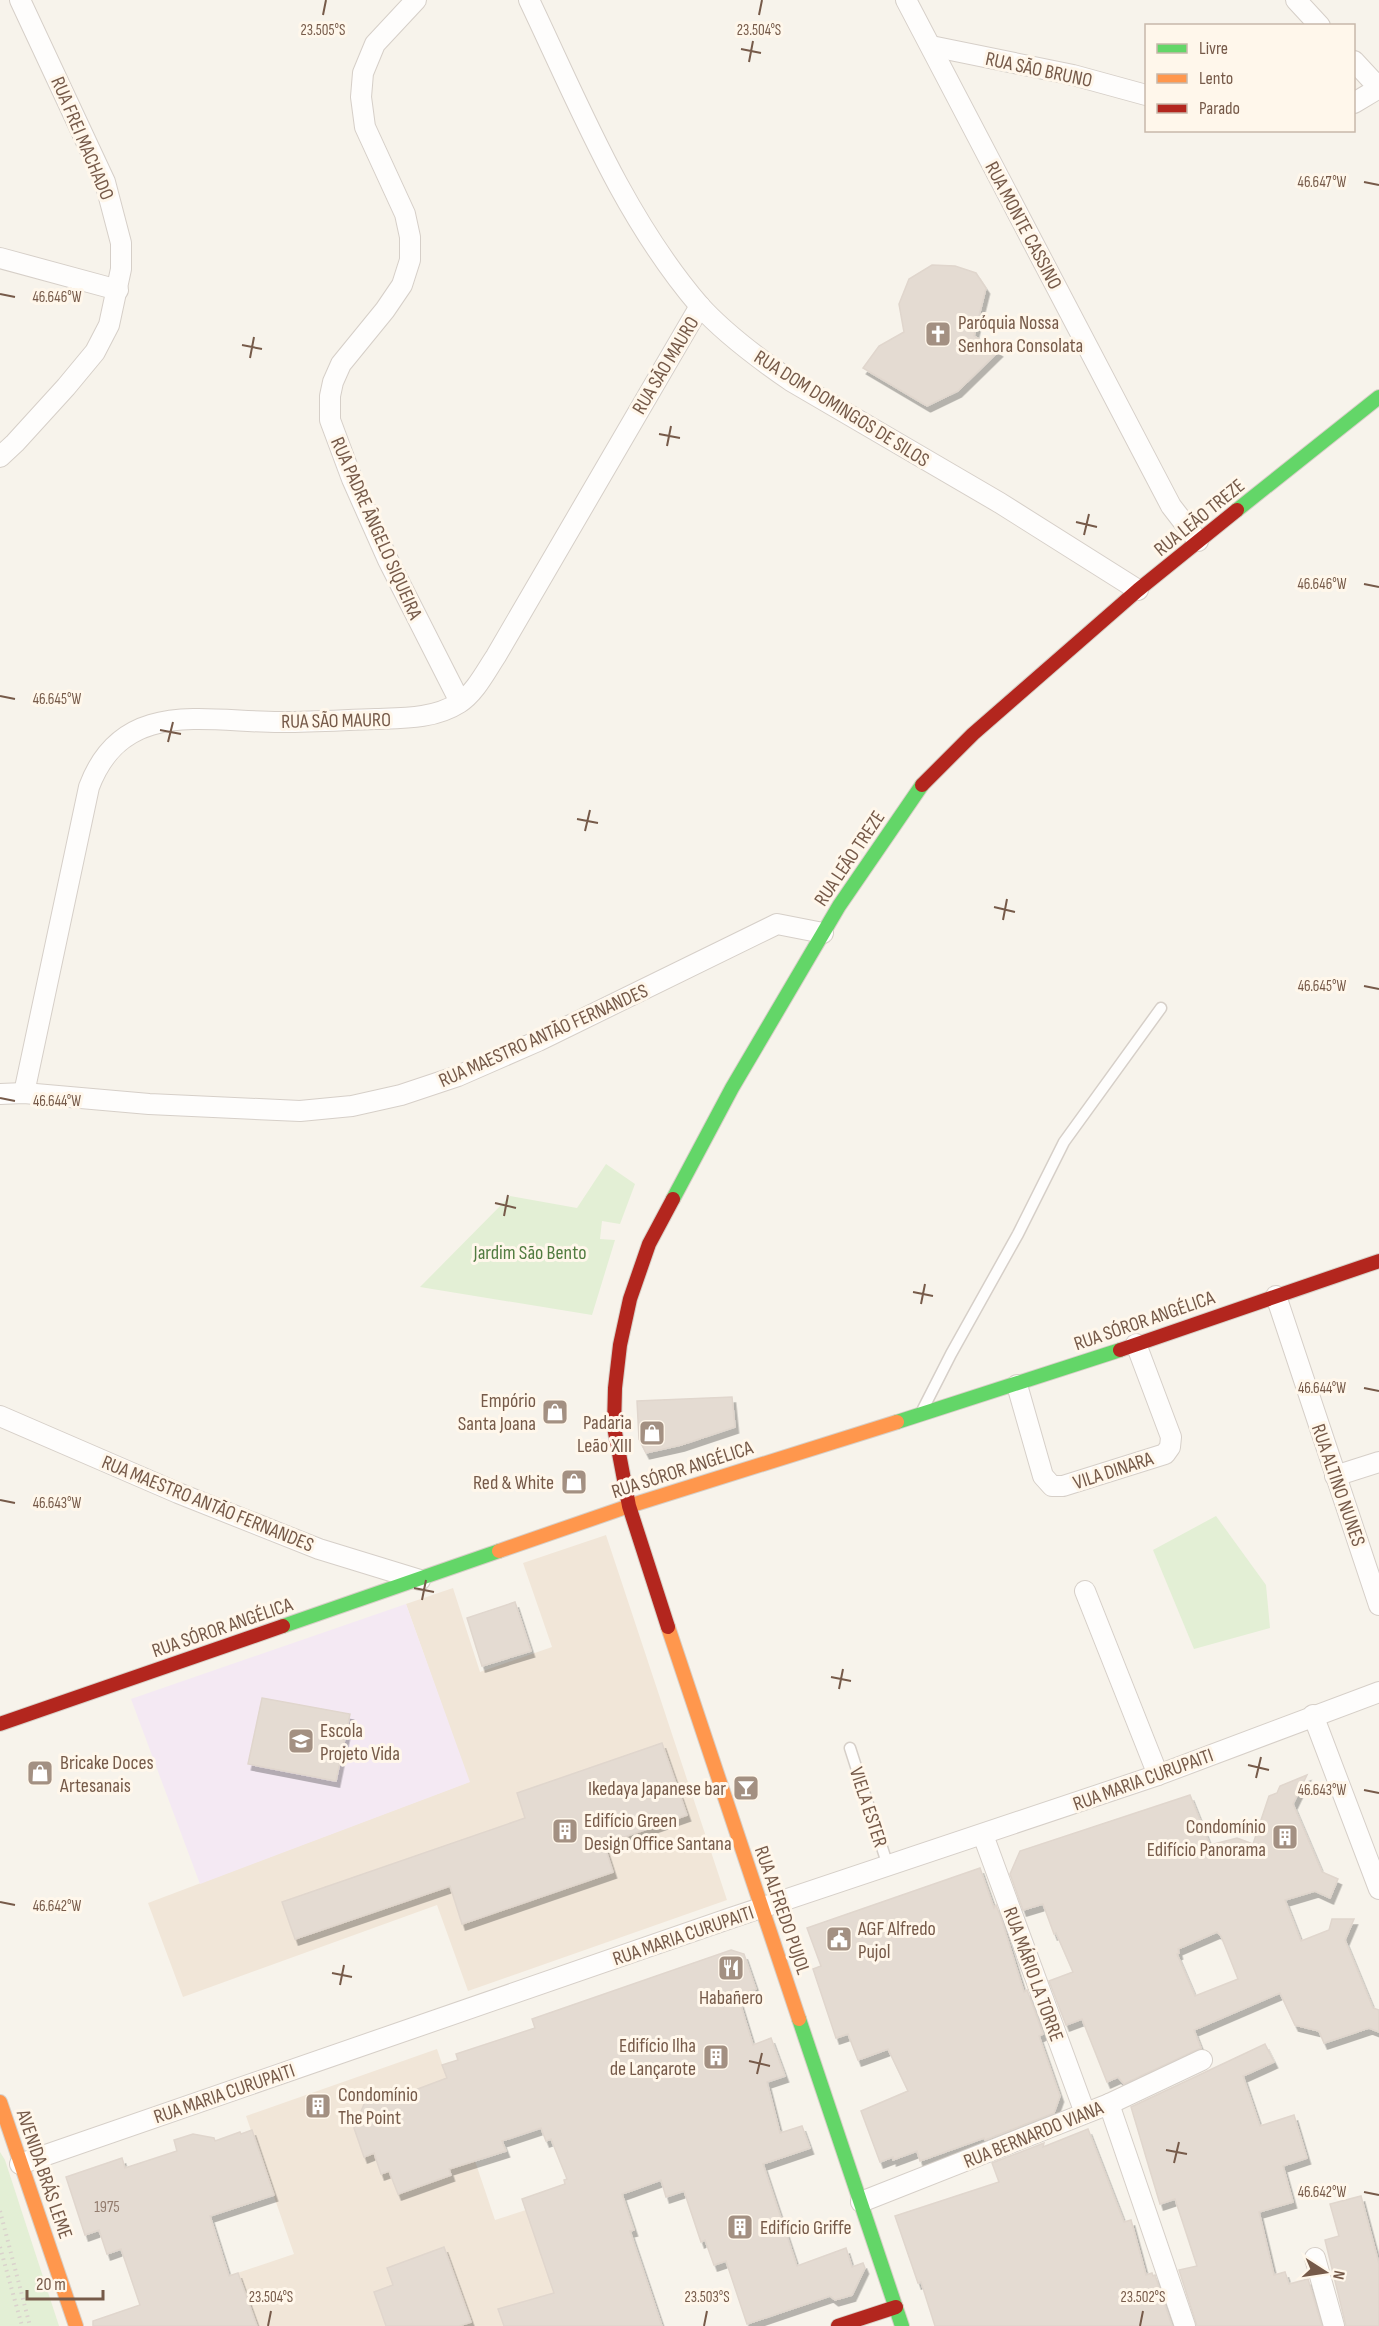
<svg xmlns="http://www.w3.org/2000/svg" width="1379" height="2326" viewBox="0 0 1379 2326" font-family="'Sofia Sans Condensed',sans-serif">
  <defs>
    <filter id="shadow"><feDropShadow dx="3.5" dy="6" stdDeviation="0" flood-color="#0004"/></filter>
  </defs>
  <rect width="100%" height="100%" fill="#f7f3eb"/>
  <g fill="#f1e6d8">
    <polygon points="606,1535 727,1900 468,1991 437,1905 183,1997 148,1903 469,1782 406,1604 453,1588 480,1672 552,1647 523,1563"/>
    <polygon points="437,2049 495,2220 526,2210 565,2326 535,2298 499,2309 504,2326 116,2326 112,2315 294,2254 246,2116"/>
  </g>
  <polygon fill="#f4e9f3" points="406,1604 470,1782 200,1884 131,1699"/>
  <g fill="#e3efd5">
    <polygon points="606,1164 635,1184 620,1224 602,1221 600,1239 615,1240 592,1315 420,1287 510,1196 577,1208"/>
    <polygon points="1216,1516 1266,1585 1270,1628 1194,1649 1153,1550"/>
    <polygon points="0,2152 5,2160 59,2326 0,2326"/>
  </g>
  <g fill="#e4dbd2" stroke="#e0d6cd" stroke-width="1.5" fill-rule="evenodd" filter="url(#shadow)">
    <polygon points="932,265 955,266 976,273 986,288 974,336 999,351 958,391 927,406 863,368 879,346 904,332 899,304 909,279"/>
    <polygon points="732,1397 735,1427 681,1445 646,1453 639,1439 637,1401"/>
    <polygon points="515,1602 531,1651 482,1666 467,1618"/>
    <polygon points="262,1698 350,1714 336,1781 248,1764"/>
    <polygon points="662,1743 687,1815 604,1844 613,1872 462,1924 450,1886 295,1939 282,1902 525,1818 517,1793"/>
    <path d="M 1307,1775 L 1293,1804 L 1322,1872 L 1338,1879 L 1330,1898 L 1315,1891 L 1285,1900 L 1301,1941 L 1329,1930 L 1332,1919 L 1354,1919 L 1345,1940 L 1373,2008 L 1379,2010 L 1379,2032 L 1369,2028 L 1324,2043 L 1319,2031 L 1295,2025 L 1280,1993 L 1194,2030 L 1201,2048 L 1124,2084 L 1118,2077 L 1107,2082 L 1082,2019 L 1066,2025 L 1049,1981 L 1073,1972 L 1056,1933 L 1054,1934 L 1043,1904 L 1023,1910 L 1010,1874 L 1020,1851 L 1190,1795 L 1210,1845 L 1237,1838 L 1253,1844 L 1269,1796 L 1277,1793 L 1280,1786 ZM 1217,1932 L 1221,1936 L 1238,1979 L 1195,1996 L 1177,1954 L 1179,1953 L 1178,1949 Z"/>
    <polygon points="980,1868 994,1908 996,1905 1001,1918 1024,1992 1027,1990 1043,2034 1039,2036 1060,2096 1054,2113 985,2140 984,2138 920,2161 917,2151 893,2160 893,2157 880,2162 861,2111 908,2091 888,2049 858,2060 848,2034 836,2038 813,1969 821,1966 807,1928"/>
    <polygon points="731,1950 744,1954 756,1989 738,1996 753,2045 771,2038 785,2076 767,2082 780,2133 802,2126 810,2148 763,2164 797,2266 846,2248 852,2267 863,2263 865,2268 852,2295 835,2300 830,2296 747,2324 726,2261 714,2265 705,2240 701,2242 684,2191 666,2197 661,2180 622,2194 634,2230 630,2231 662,2326 504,2326 498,2309 554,2293 522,2199 565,2184 564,2180 567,2179 551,2139 546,2141 541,2128 502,2141 506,2151 449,2169 451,2175 398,2194 389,2171 381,2174 374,2153 364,2157 354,2128 367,2097 396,2087 399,2096 447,2078 442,2065 458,2060 456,2054 535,2028 532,2019"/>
    <polygon points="1265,2044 1274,2062 1243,2076 1260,2126 1294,2115 1307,2158 1283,2166 1293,2202 1259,2212 1274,2275 1285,2272 1289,2284 1308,2279 1322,2326 1197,2326 1179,2270 1197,2266 1175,2199 1160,2204 1131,2107"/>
    <polygon points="1088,2129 1124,2222 1131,2220 1146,2275 1152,2273 1153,2276 1155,2275 1172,2326 935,2326 921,2282 918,2283 895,2216 999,2182 992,2163 1044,2143 1043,2147"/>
    <polygon points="252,2130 274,2195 210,2216 229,2276 238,2273 257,2326 93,2326 93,2321 140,2305 121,2249 107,2254 99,2230 85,2235 66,2177 122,2158 125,2168 177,2151 174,2140 193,2134 214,2138 215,2141 240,2132 241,2134"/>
    <polygon points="1361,2196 1379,2264 1379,2326 1346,2326 1325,2240 1339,2236 1330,2204"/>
    <polygon points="444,2247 471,2322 459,2326 386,2326 374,2292 393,2285 387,2268"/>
  </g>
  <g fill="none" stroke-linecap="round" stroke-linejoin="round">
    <defs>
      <g id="lane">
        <polyline points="923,1409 951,1354 1018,1234 1064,1142 1161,1008"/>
        <polyline points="850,1748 888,1866"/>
      </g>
      <g id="street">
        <polyline points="416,0 375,44 363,73 361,97 365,127 405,214 410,237 410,260 402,285 385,310 341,364 333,382 330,396 330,420 352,479 388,560 460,702"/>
        <path d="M 529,0 C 579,105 623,216 699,305 C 725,334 759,359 791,381 L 1000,503 L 1138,590"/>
        <polyline points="906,0 1171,506 1198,541"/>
        <polyline points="1296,0 1320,26"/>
        <polyline points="931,46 1073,75 1146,95"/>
        <polyline points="1354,61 1379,88 1354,103"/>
        <polyline points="0,258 118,290"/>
        <polyline points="0,457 15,443 66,387 95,352 109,325 121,269 121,243 105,182 20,0"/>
        <path d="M 24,1093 L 89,787 C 123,696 208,723 283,722 C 314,722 344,720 375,719 C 403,718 434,719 459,703 C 475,693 486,671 496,656 L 700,306"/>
        <polyline points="0,1094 24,1093 149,1104 300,1111 352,1106 401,1095 458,1076 538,1041 777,924 823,933"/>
        <polyline points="1276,1296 1379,1605"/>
        <polyline points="1017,1385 1043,1476 1052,1486 1063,1486 1165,1454 1170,1447 1171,1437 1136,1344"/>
        <polyline points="0,1416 178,1493 319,1549 420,1580"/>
        <polyline points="1335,1476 1379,1462"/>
        <polyline points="1085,1591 1158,1775"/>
        <polyline points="1313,1715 1379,1889"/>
        <polyline points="983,1835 1085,2113"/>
        <polyline points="1109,2104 1185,2326"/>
        <polyline points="20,2164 731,1918 1158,1775 1379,1692"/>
        <polyline points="861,2202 1109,2104 1202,2060"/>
        <polyline points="1315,2258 1334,2326"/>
      </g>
      <g id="fast">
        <polyline points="1237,510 1379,397"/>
        <polyline points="673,1199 732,1088 839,906 922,785"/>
        <polyline points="897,1422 1120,1350"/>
        <polyline points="283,1626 499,1551"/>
        <polyline points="799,2019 902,2326"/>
      </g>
      <g id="slow">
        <polyline points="499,1551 629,1506 897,1422"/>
        <polyline points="668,1627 799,2019"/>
        <polyline points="0,2102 76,2326"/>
      </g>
      <g id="jam">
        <polyline points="922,785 973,734 1138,590 1237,510"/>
        <polyline points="1120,1350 1379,1261"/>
        <polyline points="668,1627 629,1506 614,1427 615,1388 620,1345 630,1299 649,1244 673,1199"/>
        <polyline points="0,1724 283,1626"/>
        <polyline points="838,2326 896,2307"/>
      </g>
    </defs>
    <use href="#lane" stroke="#d6cfc8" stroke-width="13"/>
    <use href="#street" stroke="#d6cfc8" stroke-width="22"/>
    <use href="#fast" stroke="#d7cfc7" stroke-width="16"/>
    <use href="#slow" stroke="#d7cfc7" stroke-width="16"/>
    <use href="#jam" stroke="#d7cfc7" stroke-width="16"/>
    <g stroke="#dad2cc" stroke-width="4" stroke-dasharray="1.5 4.5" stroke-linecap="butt">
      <polyline points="0,2211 30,2326"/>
      <polyline points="0,2247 22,2326"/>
    </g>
    <use href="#lane" stroke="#fefdfc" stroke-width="10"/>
    <use href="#street" stroke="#fefdfc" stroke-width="20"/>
    <use href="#fast" stroke="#63d668" stroke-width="14"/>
    <use href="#slow" stroke="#ff974d" stroke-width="14"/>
    <use href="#jam" stroke="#b3261e" stroke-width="14"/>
  </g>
  <path fill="none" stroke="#765a49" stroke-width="2" d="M 323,15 L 326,0M 759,15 L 762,0M 741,49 L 761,53M 749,62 L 753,41M 1364,182 L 1379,185M 0,294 L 15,297M 242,345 L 262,349M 250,358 L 254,337M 659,434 L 680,438M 667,446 L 671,426M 1076,522 L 1097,527M 1084,535 L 1089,514M 1364,584 L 1379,587M 0,696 L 15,699M 160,730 L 181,734M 168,742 L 173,722M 577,819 L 598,823M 585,831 L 590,810M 994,907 L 1015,912M 1003,920 L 1007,899M 1364,986 L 1379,989M 0,1098 L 15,1101M 495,1203 L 516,1208M 504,1216 L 508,1195M 913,1292 L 933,1296M 921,1304 L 925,1284M 1364,1388 L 1379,1391M 0,1500 L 15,1503M 414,1588 L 434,1592M 422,1600 L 426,1580M 831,1677 L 851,1681M 839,1689 L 843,1669M 1248,1765 L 1269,1770M 1256,1778 L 1261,1757M 1364,1790 L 1379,1793M 0,1902 L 15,1905M 332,1973 L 352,1977M 340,1985 L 344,1965M 749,2061 L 770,2066M 757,2074 L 762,2053M 1166,2150 L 1187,2154M 1174,2163 L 1179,2142M 1364,2192 L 1379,2195M 268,2326 L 271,2311M 704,2326 L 707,2311M 1140,2326 L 1143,2311"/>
  <defs>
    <symbol id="church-square" viewBox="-11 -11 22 22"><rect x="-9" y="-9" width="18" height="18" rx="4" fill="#a39082" stroke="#fff7eb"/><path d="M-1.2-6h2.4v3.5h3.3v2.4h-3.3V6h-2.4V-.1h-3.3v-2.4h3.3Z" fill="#fff"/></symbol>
    <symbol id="shop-square" viewBox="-11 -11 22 22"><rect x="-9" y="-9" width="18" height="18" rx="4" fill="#a39082" stroke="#fff7eb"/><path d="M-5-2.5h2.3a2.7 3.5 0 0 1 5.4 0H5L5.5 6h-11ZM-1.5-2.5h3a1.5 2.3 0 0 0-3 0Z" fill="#fff"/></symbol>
    <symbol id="school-square" viewBox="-11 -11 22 22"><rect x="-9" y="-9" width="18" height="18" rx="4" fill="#a39082" stroke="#fff7eb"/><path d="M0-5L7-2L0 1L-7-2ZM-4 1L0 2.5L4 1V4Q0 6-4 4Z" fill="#fff"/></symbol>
    <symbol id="bar-square" viewBox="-11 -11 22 22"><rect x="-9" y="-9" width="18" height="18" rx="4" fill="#a39082" stroke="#fff7eb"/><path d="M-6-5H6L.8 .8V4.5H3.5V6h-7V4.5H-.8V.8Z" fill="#fff"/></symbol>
    <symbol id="building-square" viewBox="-11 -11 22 22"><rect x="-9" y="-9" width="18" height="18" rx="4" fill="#a39082" stroke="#fff7eb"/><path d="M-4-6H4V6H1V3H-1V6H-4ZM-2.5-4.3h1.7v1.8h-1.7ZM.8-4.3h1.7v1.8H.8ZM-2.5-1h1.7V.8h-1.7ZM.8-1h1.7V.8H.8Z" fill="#fff"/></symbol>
    <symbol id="civic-square" viewBox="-11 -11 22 22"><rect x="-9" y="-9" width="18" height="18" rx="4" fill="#a39082" stroke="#fff7eb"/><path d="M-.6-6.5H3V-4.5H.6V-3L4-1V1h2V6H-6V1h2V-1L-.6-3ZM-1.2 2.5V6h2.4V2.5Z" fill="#fff"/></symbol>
    <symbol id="restaurant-square" viewBox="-11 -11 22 22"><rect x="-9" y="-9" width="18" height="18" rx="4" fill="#a39082" stroke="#fff7eb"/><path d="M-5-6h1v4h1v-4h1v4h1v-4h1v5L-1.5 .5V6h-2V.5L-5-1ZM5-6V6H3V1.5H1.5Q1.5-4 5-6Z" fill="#fff"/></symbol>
  </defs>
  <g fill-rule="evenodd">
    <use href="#church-square" x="923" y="319" width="30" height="30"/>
    <use href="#shop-square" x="540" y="1397" width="30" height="30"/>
    <use href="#shop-square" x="637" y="1418" width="30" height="30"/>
    <use href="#shop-square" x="559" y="1467" width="30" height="30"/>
    <use href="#school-square" x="286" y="1726" width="30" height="30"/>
    <use href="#shop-square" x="25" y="1758" width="30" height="30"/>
    <use href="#bar-square" x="731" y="1773" width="30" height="30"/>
    <use href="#building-square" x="550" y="1816" width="30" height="30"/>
    <use href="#building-square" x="1270" y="1822" width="30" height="30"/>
    <use href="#civic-square" x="824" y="1924" width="30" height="30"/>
    <use href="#restaurant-square" x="716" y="1953" width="30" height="30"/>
    <use href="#building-square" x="701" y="2042" width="30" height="30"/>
    <use href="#building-square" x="303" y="2091" width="30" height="30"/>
    <use href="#building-square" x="725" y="2212" width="30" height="30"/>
  </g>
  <g text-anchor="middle" stroke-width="6" stroke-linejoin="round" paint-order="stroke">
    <g font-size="16" fill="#937c6e">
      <text x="107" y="2212">1975</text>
    </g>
    <g font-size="20" fill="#765a49" stroke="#fff7eb">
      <text transform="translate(1039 69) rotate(12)" y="7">RUA SÃO BRUNO</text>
      <text transform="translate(83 138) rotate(67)" y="7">RUA FREI MACHADO</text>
      <text transform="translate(1024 225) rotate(62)" y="7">RUA MONTE CASSINO</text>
      <text transform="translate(665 365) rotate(-59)" y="7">RUA SÃO MAURO</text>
      <text transform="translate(842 408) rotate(32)" y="7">RUA DOM DOMINGOS DE SILOS</text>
      <text transform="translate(1199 517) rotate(-39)" y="7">RUA LEÃO TREZE</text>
      <text transform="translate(377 528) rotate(66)" y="7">RUA PADRE ÂNGELO SIQUEIRA</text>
      <text transform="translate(336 720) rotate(-1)" y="7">RUA SÃO MAURO</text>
      <text transform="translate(849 858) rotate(-56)" y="7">RUA LEÃO TREZE</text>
      <text transform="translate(543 1035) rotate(-24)" y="7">RUA MAESTRO ANTÃO FERNANDES</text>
      <text transform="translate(1144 1320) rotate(-19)" y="7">RUA SÓROR ANGÉLICA</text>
      <text transform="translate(682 1469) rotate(-18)" y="7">RUA SÓROR ANGÉLICA</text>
      <text transform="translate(1113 1470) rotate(-18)" y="7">VILA DINARA</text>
      <text transform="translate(1339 1485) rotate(71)" y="7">RUA ALTINO NUNES</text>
      <text transform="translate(208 1503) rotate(22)" y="7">RUA MAESTRO ANTÃO FERNANDES</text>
      <text transform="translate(222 1627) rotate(-19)" y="7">RUA SÓROR ANGÉLICA</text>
      <text transform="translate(1143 1779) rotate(-20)" y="7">RUA MARIA CURUPAITI</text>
      <text transform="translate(869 1807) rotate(72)" y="7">VIELA ESTER</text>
      <text transform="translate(783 1910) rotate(71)" y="7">RUA ALFREDO PUJOL</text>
      <text transform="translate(683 1935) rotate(-19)" y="7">RUA MARIA CURUPAITI</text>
      <text transform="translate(1034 1974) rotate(70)" y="7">RUA MÁRIO LA TORRE</text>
      <text transform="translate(224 2093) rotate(-19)" y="7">RUA MARIA CURUPAITI</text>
      <text transform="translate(1033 2134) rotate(-22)" y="7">RUA BERNARDO VIANA</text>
      <text transform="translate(45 2174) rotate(71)" y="7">AVENIDA BRÁS LEME</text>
    </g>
    <g font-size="20" fill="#765a49" stroke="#fff7eb" text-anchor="start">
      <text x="958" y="329">Paróquia Nossa<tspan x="958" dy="23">Senhora Consolata</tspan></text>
      <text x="536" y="1407" text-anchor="end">Empório<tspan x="536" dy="23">Santa Joana</tspan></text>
      <text x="632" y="1429" text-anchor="end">Padaria<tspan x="632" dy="23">Leão XIII</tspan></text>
      <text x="554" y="1489" text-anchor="end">Red &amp; White</text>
      <text x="320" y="1737">Escola<tspan x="320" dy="23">Projeto Vida</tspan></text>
      <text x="60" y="1769">Bricake Doces<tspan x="60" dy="23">Artesanais</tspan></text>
      <text x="726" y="1795" text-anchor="end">Ikedaya Japanese bar</text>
      <text x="584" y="1827">Edifício Green<tspan x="584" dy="23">Design Office Santana</tspan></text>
      <text x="1266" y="1833" text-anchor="end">Condomínio<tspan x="1266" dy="23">Edifício Panorama</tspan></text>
      <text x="858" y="1935">AGF Alfredo<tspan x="858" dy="23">Pujol</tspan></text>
      <text x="731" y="2004" text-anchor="middle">Habañero</text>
      <text x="696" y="2052" text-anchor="end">Edifício Ilha<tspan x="696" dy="23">de Lançarote</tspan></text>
      <text x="338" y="2101">Condomínio<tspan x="338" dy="23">The Point</tspan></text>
      <text x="760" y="2234">Edifício Griffe</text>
    </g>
    <g font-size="20" fill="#527c41" stroke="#fff7eb">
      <text x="530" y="1259">Jardim São Bento</text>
    </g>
  </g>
  <g font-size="15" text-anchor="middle" fill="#765a49" stroke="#fff7eb" stroke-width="6" stroke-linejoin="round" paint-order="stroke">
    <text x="323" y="35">23.505°S</text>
    <text x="759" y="35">23.504°S</text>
    <text x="1322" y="187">46.647°W</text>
    <text x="57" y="302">46.646°W</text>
    <text x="1322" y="589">46.646°W</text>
    <text x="57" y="704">46.645°W</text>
    <text x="1322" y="991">46.645°W</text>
    <text x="57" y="1106">46.644°W</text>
    <text x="1322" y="1393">46.644°W</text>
    <text x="57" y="1508">46.643°W</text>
    <text x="1322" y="1795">46.643°W</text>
    <text x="57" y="1911">46.642°W</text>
    <text x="1322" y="2197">46.642°W</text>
    <text x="271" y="2302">23.504°S</text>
    <text x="707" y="2302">23.503°S</text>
    <text x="1143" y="2302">23.502°S</text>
  </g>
  <rect x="1145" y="24" width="210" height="108" fill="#fff7eb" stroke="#c8b8aa" stroke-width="1.5"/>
  <rect x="1157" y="44" width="30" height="9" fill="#63d668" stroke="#c8b8aa" stroke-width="1.5"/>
  <text x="1199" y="54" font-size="18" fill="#765a49">Livre</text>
  <rect x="1157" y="74" width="30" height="9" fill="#ff974d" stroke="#c8b8aa" stroke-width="1.5"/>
  <text x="1199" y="84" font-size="18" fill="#765a49">Lento</text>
  <rect x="1157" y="104" width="30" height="9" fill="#b3261e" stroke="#c8b8aa" stroke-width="1.5"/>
  <text x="1199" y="114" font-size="18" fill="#765a49">Parado</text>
  <g transform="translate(1325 2272) rotate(102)" stroke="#fff7eb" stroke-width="4.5" paint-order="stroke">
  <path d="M0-4.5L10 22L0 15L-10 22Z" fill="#765a49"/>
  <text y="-9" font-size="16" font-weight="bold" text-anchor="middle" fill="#765a49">N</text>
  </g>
  <path d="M27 2290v9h76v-9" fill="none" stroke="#765a49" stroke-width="3"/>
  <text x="36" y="2290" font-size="18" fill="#765a49" stroke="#fff7eb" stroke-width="4.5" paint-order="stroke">20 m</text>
</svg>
